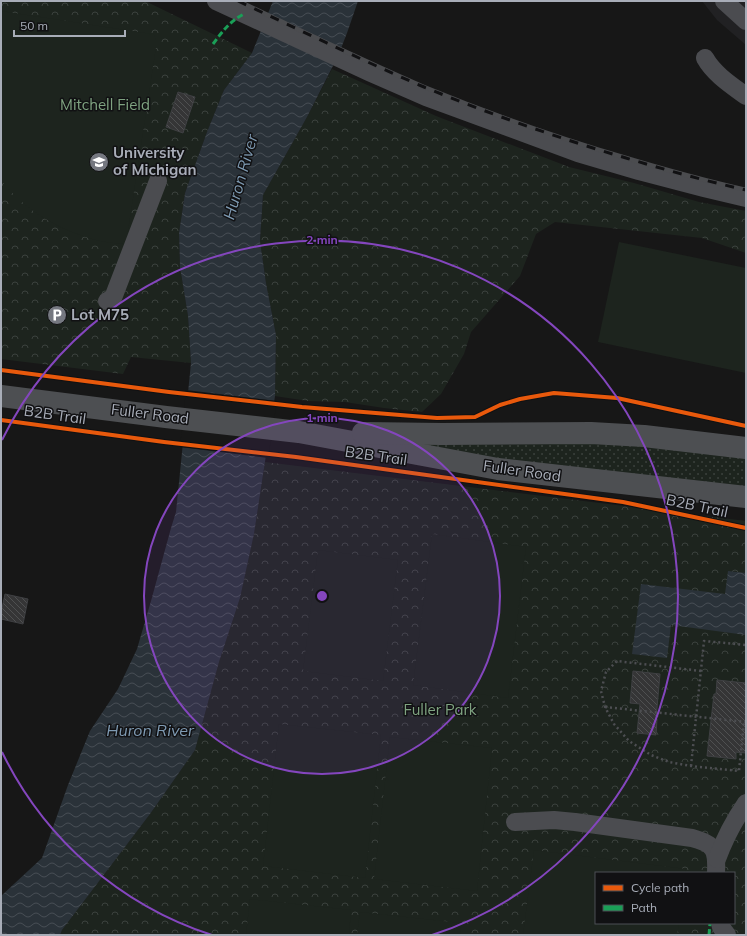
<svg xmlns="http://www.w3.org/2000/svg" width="747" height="936" viewBox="0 0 747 936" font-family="Mulish,sans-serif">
  <defs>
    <pattern id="grass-dots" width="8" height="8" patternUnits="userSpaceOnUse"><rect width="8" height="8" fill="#1d241e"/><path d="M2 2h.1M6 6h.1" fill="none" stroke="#3b413d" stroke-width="1.8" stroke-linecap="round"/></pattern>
    <pattern id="forest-crowns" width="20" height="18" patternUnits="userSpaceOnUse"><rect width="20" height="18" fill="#1d241e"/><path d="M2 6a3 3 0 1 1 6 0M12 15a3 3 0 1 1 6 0" fill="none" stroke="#3b413d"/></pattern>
    <pattern id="water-waves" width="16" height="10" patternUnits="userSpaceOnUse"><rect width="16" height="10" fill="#2a3239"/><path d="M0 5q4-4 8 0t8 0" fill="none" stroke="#464d54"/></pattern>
    <pattern id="building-back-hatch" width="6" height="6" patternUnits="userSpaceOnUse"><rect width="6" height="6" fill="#353536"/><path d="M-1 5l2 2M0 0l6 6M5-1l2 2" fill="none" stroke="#4f5051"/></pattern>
  </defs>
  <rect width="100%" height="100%" fill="#171717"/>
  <polygon fill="#212123" points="702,1 746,1 746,45 717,20"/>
  <polygon fill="url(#grass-dots)" points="359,437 593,441 746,457 746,489 445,454"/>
  <g fill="url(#forest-crowns)" fill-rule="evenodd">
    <polygon points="1,1 145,1 252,53 224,90 207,132 185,193 179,233 180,267 188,316 191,363 131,357 123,374 1,359"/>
    <polygon points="332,69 436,116 569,167 634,183 699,202 746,211 746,253 702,238 555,222 536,234 520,276 471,332 464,354 441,394 422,412 384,408 345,402 308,401 275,396 276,335 266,283 260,241 263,195 307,117"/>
    <path d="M 265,462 L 746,521 L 746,935 L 60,935 L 62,930 L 150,814 L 195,750 L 219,662 L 240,598 L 254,534 ZM 596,873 L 734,873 L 734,923 L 596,923 Z"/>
  </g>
  <g fill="#1d241e">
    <path d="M 1,11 L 145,33 L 154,35 L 156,40 L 156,47 L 126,244 C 113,243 99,242 86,237 C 54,227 22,207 1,180 Z"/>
    <polygon points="619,242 746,268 746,373 598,342"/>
    <polygon points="432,534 526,547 508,698 413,685"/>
    <polygon points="318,550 398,560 383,681 303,671"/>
    <polygon points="279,724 381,735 365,878 263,866"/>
    <polygon points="390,737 492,748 477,891 374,879"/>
    <polygon points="534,850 686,869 685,873 596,873 596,923 679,923 677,935 523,935"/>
    <polygon points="250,899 351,910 349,935 246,935"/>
    <polygon points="360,912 461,923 460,935 357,935"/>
  </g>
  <g fill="url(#water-waves)">
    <polygon points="273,1 358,1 347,33 338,56 307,117 263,195 260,241 266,283 276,335 275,396 254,534 240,598 219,662 195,750 150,814 62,930 60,935 1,935 1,896 42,858 68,785 90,731 118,689 137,649 151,601 171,528 176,512 191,363 188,316 180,267 179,233 185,193 207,132 224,90 252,53"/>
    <polygon points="728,571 746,573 746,635 671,625 667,658 632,654 641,584 725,594"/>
  </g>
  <polygon fill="#171717" points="186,390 277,401 268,458 180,447"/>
  <g fill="url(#building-back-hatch)" stroke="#3f4043">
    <polygon points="178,92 195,97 183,133 166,127"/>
    <polygon points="5,594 28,599 23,624 1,619 1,613"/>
    <polygon points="633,671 660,674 656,719 657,719 656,735 637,733 640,704 630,703"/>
    <polygon points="717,680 746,683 746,753 736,752 736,759 707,756 714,694 716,694"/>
  </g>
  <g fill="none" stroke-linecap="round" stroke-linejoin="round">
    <g stroke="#4d4e52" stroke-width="2.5" stroke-dasharray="2 3" stroke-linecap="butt">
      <polyline points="701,671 617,661 606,672 601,691 605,707 614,724 629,741 651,755 669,762 691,766 739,771 744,722"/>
      <polyline points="605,707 746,722"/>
      <polyline points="691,766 704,641 746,645"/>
    </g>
    <g stroke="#4b4c50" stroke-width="18">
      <polyline points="216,1 369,72 426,97 578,153 639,171 704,188 746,198"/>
      <polyline points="724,1 746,21"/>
      <path d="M 705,58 C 714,74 731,85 746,96"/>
      <polyline points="107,301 113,298 158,181"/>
      <path d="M 515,822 L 554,820 L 575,822 L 692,838 C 715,844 717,850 716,873"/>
      <path d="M 717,859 C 725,837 733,822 746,803"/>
      <polyline points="720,923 721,927 727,935"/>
    </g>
    <g stroke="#4d4f52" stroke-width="22">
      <polyline points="1,396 166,417 299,432 498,469 746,497"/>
      <polyline points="363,433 442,434 591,433 644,436 746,448"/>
    </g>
    <defs>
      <path id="rail" d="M 238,1 C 300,30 361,60 424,87 C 490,114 558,138 626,158 C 666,170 706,181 746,190"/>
    </defs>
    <use href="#rail" stroke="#4b4c4f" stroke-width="4.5"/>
    <use href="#rail" stroke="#111113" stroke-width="3" stroke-dasharray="9" stroke-linecap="butt"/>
    <g stroke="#1a9f57" stroke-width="3" stroke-dasharray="6 3" stroke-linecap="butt">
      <path d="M 213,44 C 222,32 230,21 244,14"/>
      <polyline points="709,935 710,923"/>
    </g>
    <defs>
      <g id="cycleway">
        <polyline points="1,370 169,392 302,407 437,418 475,417 500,405 520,399 554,393 617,398 746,426"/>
        <polyline points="1,420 164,442 296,457 623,502 746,528"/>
      </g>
    </defs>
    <use href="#cycleway" stroke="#111113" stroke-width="6"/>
    <use href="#cycleway" stroke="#e8590c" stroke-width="4"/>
  </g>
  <circle cx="322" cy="596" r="178" fill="#8446be" fill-opacity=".12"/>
  <g fill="none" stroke="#8446be" stroke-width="2">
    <circle cx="322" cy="596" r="178"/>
    <path d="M212 935A356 356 0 0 1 2 752M2 440A356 356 0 1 1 432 935"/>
  </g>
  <defs>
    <symbol id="university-disc" viewBox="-11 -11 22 22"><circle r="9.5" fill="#757880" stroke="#111113"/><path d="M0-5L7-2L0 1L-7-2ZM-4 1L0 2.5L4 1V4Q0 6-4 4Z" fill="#fff"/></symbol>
    <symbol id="parking-disc" viewBox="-11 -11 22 22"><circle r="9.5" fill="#757880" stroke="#111113"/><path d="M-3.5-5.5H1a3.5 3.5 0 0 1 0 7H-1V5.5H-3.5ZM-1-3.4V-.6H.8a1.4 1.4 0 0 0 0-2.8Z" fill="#fff"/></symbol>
  </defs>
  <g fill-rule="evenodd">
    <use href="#university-disc" x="88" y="151" width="22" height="22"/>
    <use href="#parking-disc" x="46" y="304" width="22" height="22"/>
  </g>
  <g text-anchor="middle" stroke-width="3" stroke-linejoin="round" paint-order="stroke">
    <g font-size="15" fill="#7fa381" stroke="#111113">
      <text x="105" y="110">Mitchell Field</text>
      <text x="440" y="715">Fuller Park</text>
    </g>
    <g font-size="15" font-weight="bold" fill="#a8adb8" stroke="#111113" text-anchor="start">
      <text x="113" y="158">University<tspan x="113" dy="17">of Michigan</tspan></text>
      <text x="71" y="320">Lot M75</text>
    </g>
    <g font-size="15" fill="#a8adb8" stroke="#111113">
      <text transform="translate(150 414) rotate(7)" y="5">Fuller Road</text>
      <text transform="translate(55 415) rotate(8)" y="5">B2B Trail</text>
      <text transform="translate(376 456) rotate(8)" y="5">B2B Trail</text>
      <text transform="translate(522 471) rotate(8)" y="5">Fuller Road</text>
      <text transform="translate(697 506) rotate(12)" y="5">B2B Trail</text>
    </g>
    <g font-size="16" font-style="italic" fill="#7f9bb3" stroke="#111113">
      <text transform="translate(240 177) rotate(-74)" y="6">Huron River</text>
      <text x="150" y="736">Huron River</text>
    </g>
  </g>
  <circle cx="322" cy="596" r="6" fill="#8446be" stroke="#111113" stroke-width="2"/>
  <g font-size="12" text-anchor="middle" font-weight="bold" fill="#8446be" stroke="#111113" stroke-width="3" stroke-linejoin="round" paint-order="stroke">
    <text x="322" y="244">2 min</text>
    <text x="322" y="422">1 min</text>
  </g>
  <rect width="747" height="936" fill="none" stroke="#a8adb8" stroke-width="4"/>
  <rect x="595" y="872" width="140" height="52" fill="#111113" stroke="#4d4f55"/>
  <rect x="603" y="885" width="20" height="6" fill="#e8590c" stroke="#4d4f55"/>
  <text x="631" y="892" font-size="12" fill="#a8adb8">Cycle path</text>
  <rect x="603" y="905" width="20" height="6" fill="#1a9f57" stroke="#4d4f55"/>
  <text x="631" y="912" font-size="12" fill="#a8adb8">Path</text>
  <path d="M14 30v6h111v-6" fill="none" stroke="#a8adb8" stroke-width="2"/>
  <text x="20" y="30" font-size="12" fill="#a8adb8" stroke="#111113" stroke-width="3" paint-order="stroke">50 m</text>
</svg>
